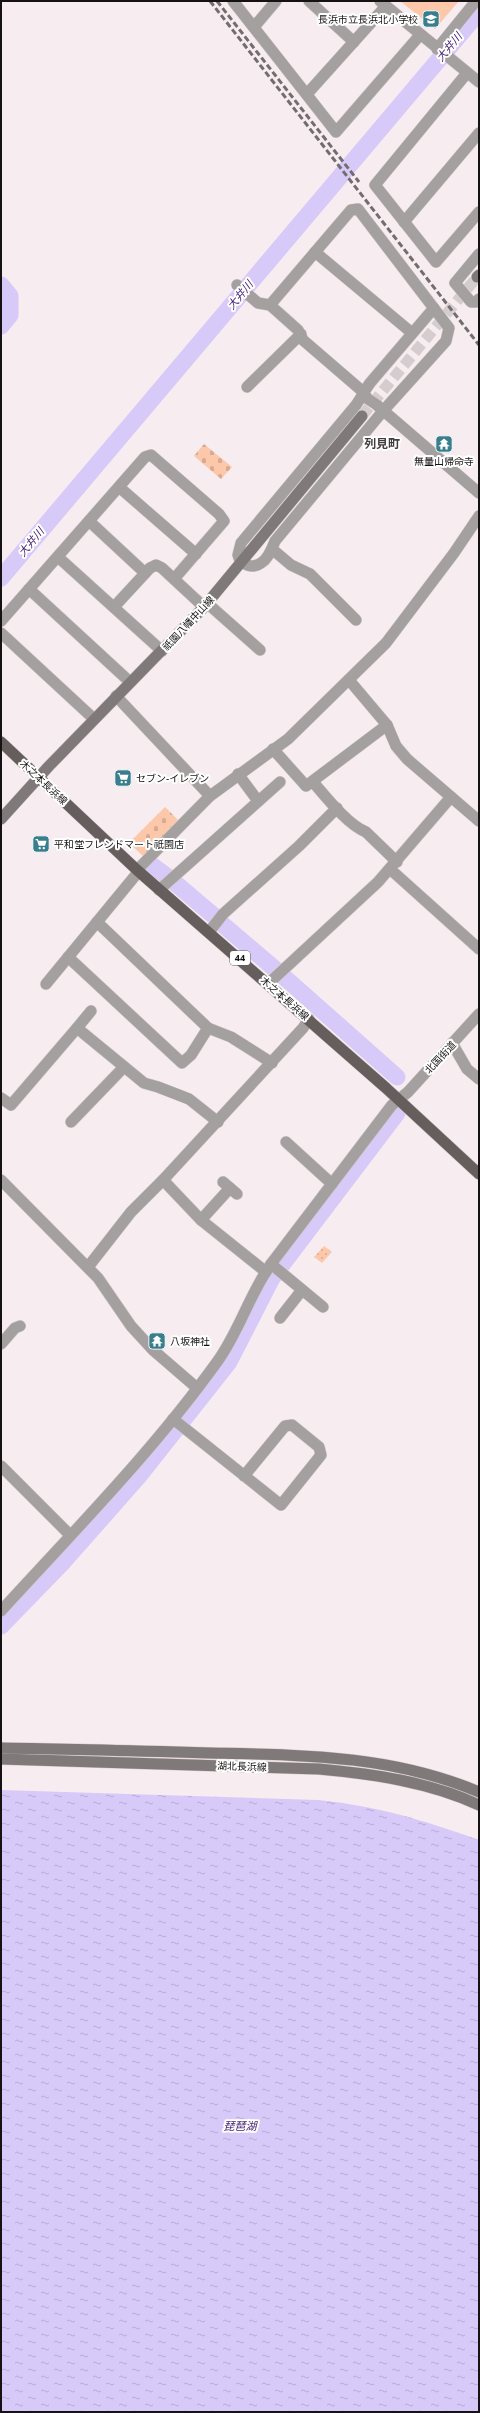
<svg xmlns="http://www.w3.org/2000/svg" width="480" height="2413" viewBox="0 0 480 2413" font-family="'Noto Sans','Noto Sans JP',sans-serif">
  <defs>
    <pattern id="cemetery-stones" width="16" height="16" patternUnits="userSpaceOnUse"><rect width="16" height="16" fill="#fdc7a9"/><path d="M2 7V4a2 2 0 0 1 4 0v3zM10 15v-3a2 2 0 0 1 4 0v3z" fill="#d8aa91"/></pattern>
    <pattern id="garden-dots" width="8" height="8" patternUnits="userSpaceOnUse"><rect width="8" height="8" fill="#fdc7a9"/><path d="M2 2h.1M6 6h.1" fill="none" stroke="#d8aa91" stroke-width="1.8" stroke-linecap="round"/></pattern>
    <pattern id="water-ripples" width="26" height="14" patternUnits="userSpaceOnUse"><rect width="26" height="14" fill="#d7c9f8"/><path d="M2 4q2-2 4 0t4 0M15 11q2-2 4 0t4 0" fill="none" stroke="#b8acd4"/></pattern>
  </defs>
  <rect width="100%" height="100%" fill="#f7edf1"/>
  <polygon fill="#fdc7a9" points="400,1 459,1 435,29"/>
  <g fill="url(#cemetery-stones)">
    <polygon points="204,444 232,467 221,479 194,456"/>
    <polygon points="165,807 178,820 144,857 129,843"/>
  </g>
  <polygon fill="url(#garden-dots)" points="324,1246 332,1252 322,1263 314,1257"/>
  <path fill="url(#water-ripples)" d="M 1,1790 L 318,1800 C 377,1806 423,1820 479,1840 L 479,2412 L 1,2412 Z"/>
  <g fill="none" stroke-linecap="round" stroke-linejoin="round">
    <g stroke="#d7c9f8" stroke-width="17">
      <polyline points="1,285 10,296 10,315 1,326"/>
      <polyline points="1,578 479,12"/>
      <polyline points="149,863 168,877"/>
      <polyline points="174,882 214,916"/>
      <polyline points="221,923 275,969"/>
      <polyline points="283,976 397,1077"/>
      <polyline points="1,1626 64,1561 139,1476 229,1362 272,1278 397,1113"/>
    </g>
    <polyline stroke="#d5ccd0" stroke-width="11" stroke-dasharray="11 5.5" stroke-linecap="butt" points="362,416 477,277"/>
    <defs>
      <g id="minor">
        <polyline points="233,1 336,132 420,35"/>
        <polyline points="309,1 354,42"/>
        <polyline points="380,1 479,82"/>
        <polyline points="254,27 276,1"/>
        <polyline points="437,49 476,1"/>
        <polyline points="467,73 375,185 436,262 479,212"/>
        <polyline points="307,94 386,6"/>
        <polyline points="404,222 479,133"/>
        <polyline points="315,252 412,333"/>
        <polyline points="479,254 455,283 471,302 476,302 479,299"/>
        <polyline points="237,285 258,303 270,305"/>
        <polyline points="247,387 301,334"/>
        <path d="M 368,399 C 366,396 363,393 361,390 L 303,340 L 298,330 L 270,305 L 351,210 L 358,209 L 449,328 L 446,341 L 383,411 L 275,541 C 272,549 268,559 261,563 C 253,569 240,565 238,555 L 241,543 L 356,405 C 361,398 365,390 370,383 L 434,308"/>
        <polyline points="378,406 479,493"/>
        <polyline points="119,487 196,554"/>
        <polyline points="89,521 145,573"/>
        <polyline points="272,549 291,565 310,574 356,620"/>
        <polyline points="58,557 162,651"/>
        <polyline points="29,589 130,682"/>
        <polyline points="207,603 260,650"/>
        <polyline points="114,607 150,568 156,565 162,568 204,607"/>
        <polyline points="1,621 145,457 151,455 219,514 224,521 174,579"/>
        <polyline points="1,633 94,719"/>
        <polyline points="349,680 387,725 396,746 407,759 479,821"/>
        <polyline points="116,696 210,796"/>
        <polyline points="273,749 306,786 387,725"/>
        <polyline points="238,774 258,801"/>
        <path d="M 313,782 C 326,797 348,825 366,832 L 397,862"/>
        <polyline points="390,869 479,949"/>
        <polyline points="137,870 210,796 288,739 386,643 454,553 479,516"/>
        <polyline points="159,890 280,782"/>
        <polyline points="209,932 223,914 299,846 337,808"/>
        <polyline points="68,957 182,1063 191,1055 208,1028 97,922"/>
        <polyline points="269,983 378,882 451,797"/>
        <polyline points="46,984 139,871"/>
        <polyline points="77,1028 91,1011"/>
        <polyline points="208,1028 231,1037 272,1063"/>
        <polyline points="452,1043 467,1069 479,1079"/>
        <polyline points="1,1098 11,1105 77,1028 144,1083 158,1087 189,1099 218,1122"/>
        <polyline points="71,1122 124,1067"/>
        <polyline points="286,1142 332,1184"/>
        <polyline points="1,1180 98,1278 131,1326 153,1350 197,1388"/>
        <polyline points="163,1180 201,1220 266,1272"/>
        <polyline points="223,1182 237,1194"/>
        <polyline points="201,1220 230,1188"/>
        <polyline points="271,1264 323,1307"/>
        <polyline points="88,1267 131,1212 163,1180 303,1028 309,1019"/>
        <polyline points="280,1318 302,1290"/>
        <polyline points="1,1344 15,1328 20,1326"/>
        <polyline points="173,1419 281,1505 321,1455 319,1447 292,1425 285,1426 244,1476"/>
        <polyline points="1,1466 70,1535"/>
        <path d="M 1,1611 C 75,1530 153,1451 217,1362 C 239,1332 249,1295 271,1264 L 392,1105 L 408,1092 L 479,1014"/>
      </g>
      <g id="secondary">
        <polyline points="477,277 479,275"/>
        <polyline points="1,819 49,766 204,607 362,416"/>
        <path d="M 1,1748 C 71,1749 141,1751 210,1753 C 303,1755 392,1755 479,1792"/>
        <path d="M 1,1759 L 319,1769 C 373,1774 430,1782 479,1805"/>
      </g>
      <polyline id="primary" points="1,742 137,870 386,1088 479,1174"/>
    </defs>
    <use href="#minor" stroke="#d3cacd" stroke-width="12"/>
    <use href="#secondary" stroke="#d3cacd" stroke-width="12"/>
    <use href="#primary" stroke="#d3cacd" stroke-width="12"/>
    <use href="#minor" stroke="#a4a09f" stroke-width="11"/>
    <use href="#secondary" stroke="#807979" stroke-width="11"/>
    <use href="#primary" stroke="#665e5d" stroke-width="11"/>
    <g stroke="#736d6f" stroke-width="3" stroke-dasharray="6 3" stroke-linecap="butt">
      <polyline points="210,1 479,345"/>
      <polyline points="217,1 359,182"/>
    </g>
    <defs>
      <polyline id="minor-bridge" points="368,399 377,405"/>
    </defs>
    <use href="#minor-bridge" stroke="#d3cacd" stroke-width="12" stroke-linecap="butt"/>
    <use href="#minor-bridge" stroke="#a4a09f" stroke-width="11"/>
  </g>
  <defs>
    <symbol id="school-square" viewBox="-11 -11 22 22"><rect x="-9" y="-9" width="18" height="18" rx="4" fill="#397e8c" stroke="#fff"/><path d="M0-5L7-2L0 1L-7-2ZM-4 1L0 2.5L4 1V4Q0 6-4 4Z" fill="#fff"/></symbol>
    <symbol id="temple-square" viewBox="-11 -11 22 22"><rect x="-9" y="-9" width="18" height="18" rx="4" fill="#397e8c" stroke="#fff"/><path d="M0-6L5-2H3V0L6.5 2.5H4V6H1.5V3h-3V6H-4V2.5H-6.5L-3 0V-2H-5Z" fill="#fff"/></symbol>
    <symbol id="supermarket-square" viewBox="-11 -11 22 22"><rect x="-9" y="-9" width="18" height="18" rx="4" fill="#397e8c" stroke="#fff"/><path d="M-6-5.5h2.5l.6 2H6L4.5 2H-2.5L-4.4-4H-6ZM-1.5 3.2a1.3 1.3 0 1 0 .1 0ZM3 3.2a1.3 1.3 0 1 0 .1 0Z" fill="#fff"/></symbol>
  </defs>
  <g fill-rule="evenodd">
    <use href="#school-square" x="421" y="9" width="20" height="20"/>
    <use href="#temple-square" x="434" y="434" width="20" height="20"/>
    <use href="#supermarket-square" x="113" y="768" width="20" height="20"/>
    <use href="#supermarket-square" x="31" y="834" width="20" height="20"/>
    <use href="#temple-square" x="147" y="1331" width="20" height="20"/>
  </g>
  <g text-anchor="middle" stroke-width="4" stroke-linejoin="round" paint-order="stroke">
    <rect fill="#fff" stroke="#5c595a" stroke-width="1" x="230" y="951" width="20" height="14" rx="3"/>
    <g font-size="9" font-weight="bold" fill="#161213">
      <text x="240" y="961">44</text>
    </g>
    <g font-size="10" fill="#161213" stroke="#fff" text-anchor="start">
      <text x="418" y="23" text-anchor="end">長浜市立長浜北小学校</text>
      <text x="444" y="465" text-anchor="middle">無量山帰命寺</text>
      <text x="136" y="782">セブン-イレブン</text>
      <text x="54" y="848">平和堂フレンドマート祇園店</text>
      <text x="170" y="1345">八坂神社</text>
    </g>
    <g font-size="10" fill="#161213" stroke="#fff">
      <text transform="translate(188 623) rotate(-47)" y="4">祇園八幡中山線</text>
      <text transform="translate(44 782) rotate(43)" y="4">木之本長浜線</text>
      <text transform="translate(285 998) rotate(41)" y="4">木之本長浜線</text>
      <text transform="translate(440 1057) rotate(-47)" y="4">北国街道</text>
      <text transform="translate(242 1766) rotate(2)" y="4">湖北長浜線</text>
    </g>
    <g font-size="11" font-style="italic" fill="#3f196f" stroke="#fff">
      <text transform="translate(449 47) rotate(-50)" y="4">大井川</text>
      <text transform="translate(240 295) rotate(-50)" y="4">大井川</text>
      <text transform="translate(31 542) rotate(-50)" y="4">大井川</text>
      <text x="240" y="2130">琵琶湖</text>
    </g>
    <g font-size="12" font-weight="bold" fill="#443c3f" stroke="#fff">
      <text x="382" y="448">列見町</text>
    </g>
  </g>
  <rect width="480" height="2413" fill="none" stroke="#161213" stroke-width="4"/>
</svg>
